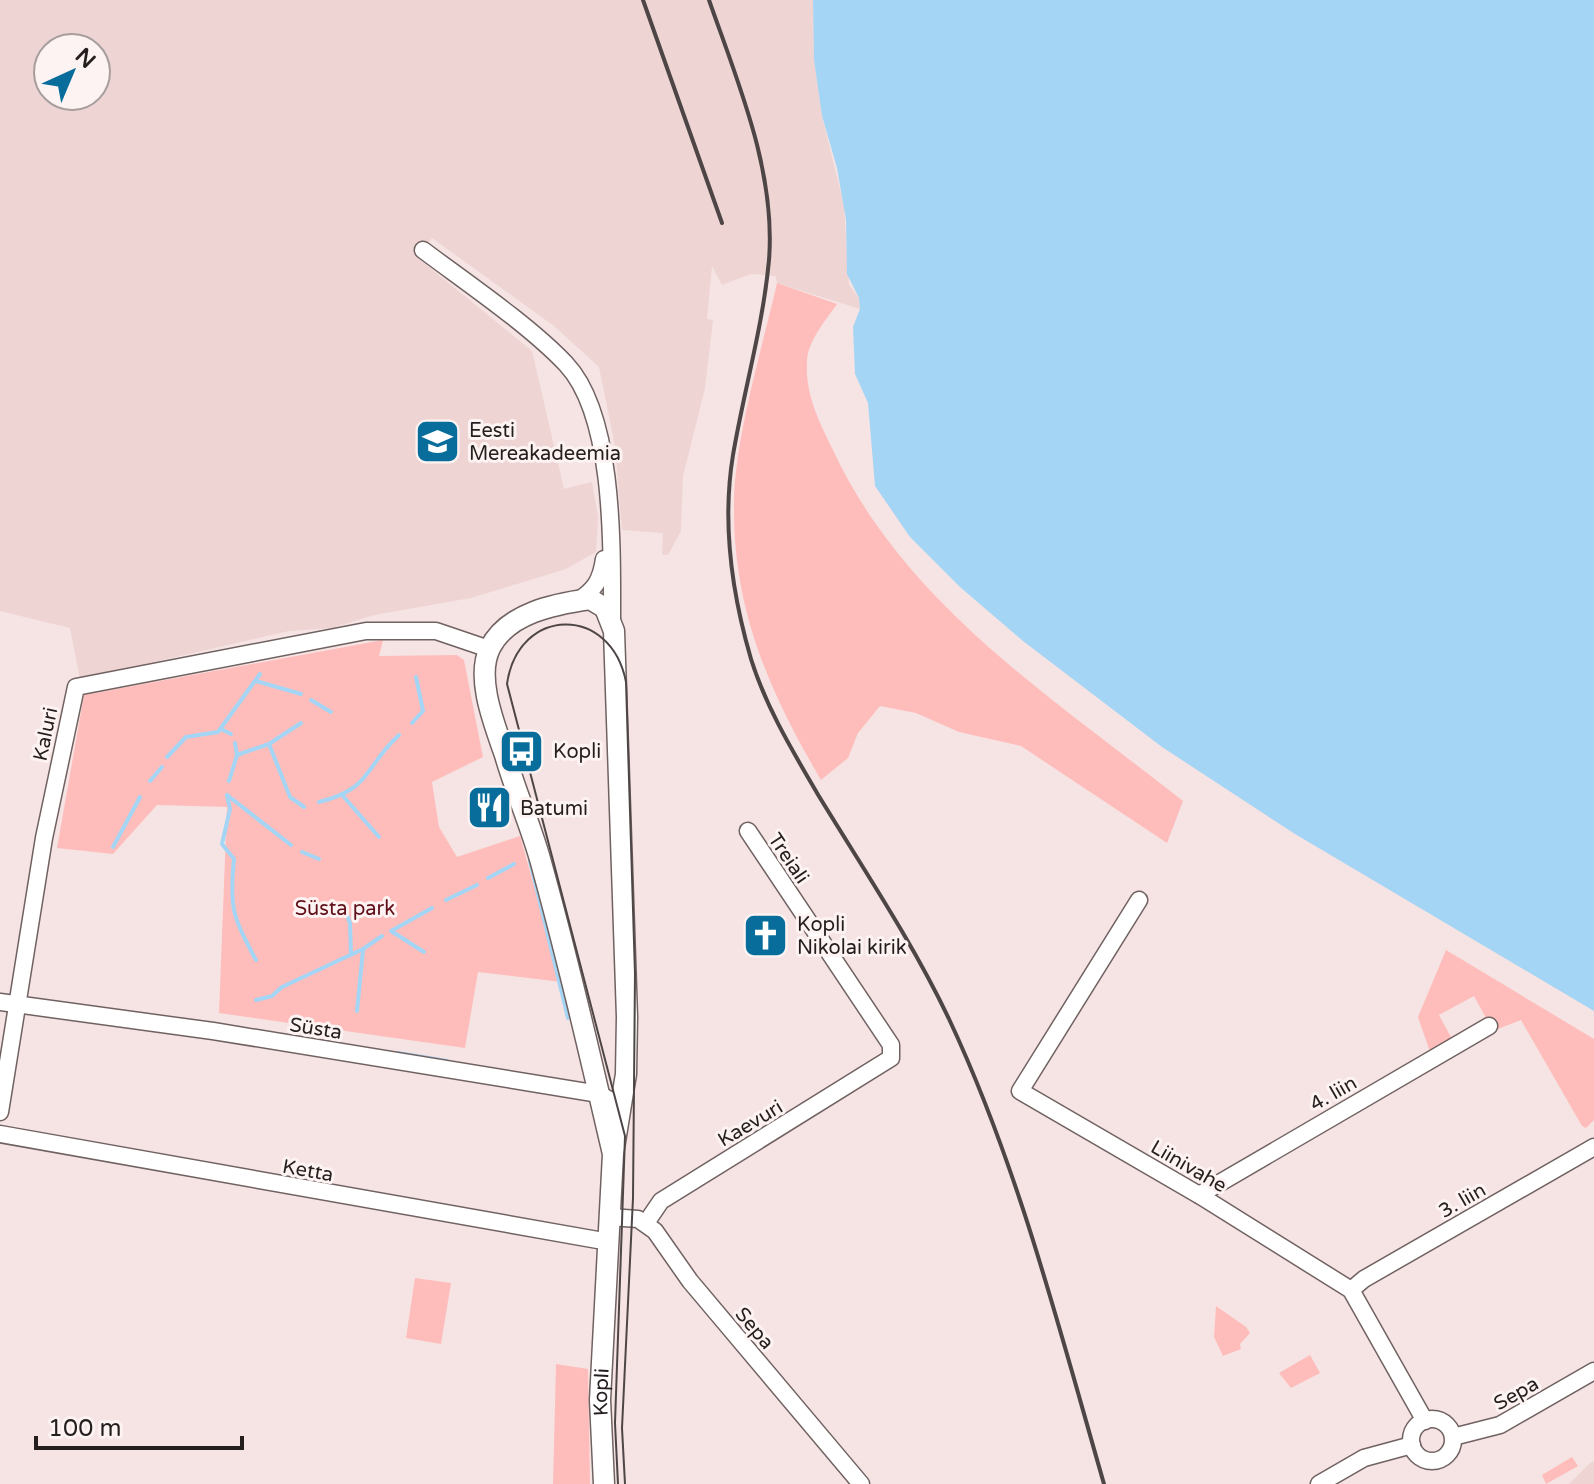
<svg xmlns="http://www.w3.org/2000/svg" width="1594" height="1484" viewBox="0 0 1594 1484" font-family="'Varela Round',sans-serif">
  <rect width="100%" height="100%" fill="#f5e4e3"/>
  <g fill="#eed4d3" fill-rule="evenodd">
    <path d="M 0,0 L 813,0 L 814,60 L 822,116 L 844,206 L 849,285 L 859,298 L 860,309 L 777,283 L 776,276 L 751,274 L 722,285 L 712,266 L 707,319 L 713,320 L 705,388 L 683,476 L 681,531 L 668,555 L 662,555 L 663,533 L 622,530 L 615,446 L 599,367 L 554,326 L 432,238 L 418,258 L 532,351 L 564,489 L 592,482 L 598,517 L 596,552 L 566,569 L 471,598 L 374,615 L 332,628 L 289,631 L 80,679 L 70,628 L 0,611 ZM 48,48 L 96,48 L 96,96 L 48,96 Z"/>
    <polygon points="1594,1461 1594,1484 1569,1484 1590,1463"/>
  </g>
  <g fill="#febdbb">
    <path d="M 777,283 L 837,304 C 826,320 807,342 807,362 C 805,394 819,421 832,448 C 903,603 1054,699 1183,801 L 1167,843 L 1021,746 L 959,732 L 916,713 L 880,706 L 858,733 L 848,758 L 821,780 C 769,691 733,610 734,505 C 734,440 762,349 777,283 Z"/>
    <polygon points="383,640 379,656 457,655 464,660 483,757 432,782 439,827 457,857 520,836 561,982 478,972 465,1048 219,1013 227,807 157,805 113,854 57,848 84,695"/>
    <polygon points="1446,950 1594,1039 1594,1120 1586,1128 1582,1126 1521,1020 1493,1031 1474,996 1439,1015 1452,1039 1434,1051 1429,1049 1418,1017"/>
    <polygon points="415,1278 451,1283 441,1344 406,1338"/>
    <polygon points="1216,1306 1246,1327 1250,1333 1240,1344 1241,1349 1223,1356 1214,1337"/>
    <polygon points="1310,1355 1320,1373 1291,1388 1279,1373"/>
    <polygon points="556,1364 588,1369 590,1484 553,1484"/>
    <polygon points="1572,1457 1578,1466 1546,1484 1542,1475"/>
  </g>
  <polygon fill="#a5d5f5" points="813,0 1594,0 1594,1011 1295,834 1162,747 1023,641 960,587 910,537 875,486 868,403 855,374 853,327 860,309 859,298 847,274 846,220 837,168 822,116 814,60"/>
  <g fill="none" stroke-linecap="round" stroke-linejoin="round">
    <g stroke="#a5d5f5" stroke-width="4">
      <polyline points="256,681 301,694"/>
      <polyline points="311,700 331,712"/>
      <polyline points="412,723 423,711 416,677"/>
      <polyline points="221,729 231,734"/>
      <polyline points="269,744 290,797 304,807"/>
      <polyline points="237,755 269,744 301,723"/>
      <polyline points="167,757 186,737 218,732 260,674"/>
      <polyline points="150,781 162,767"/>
      <polyline points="229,781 237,755 235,743"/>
      <path d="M 227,795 L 230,809 L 222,844 L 234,859 C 229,909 233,917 256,960"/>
      <polyline points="227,795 291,845"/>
      <polyline points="343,796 379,837"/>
      <path d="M 319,802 C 372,789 364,767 399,735"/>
      <polyline points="113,847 140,797"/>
      <polyline points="302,852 319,859"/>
      <polyline points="530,861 568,1018"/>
      <polyline points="488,878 514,864"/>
      <polyline points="446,900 477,885"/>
      <polyline points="344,907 350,923 351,955"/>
      <polyline points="424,952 391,931 432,908"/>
      <polyline points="256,1000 272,996 282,987 363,949 382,936"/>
      <polyline points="357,1011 363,950"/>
      <polyline points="398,1053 447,1061"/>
    </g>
    <defs>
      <g id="minor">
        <path d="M 423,250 C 467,283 529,325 566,364 C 615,416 612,550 612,618"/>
        <path d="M 577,601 C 595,590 601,580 604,559"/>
        <polyline points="1139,900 1020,1091 1199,1195 1351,1290 1425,1421"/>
        <polyline points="0,1002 213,1031 599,1094 613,1102 622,1100"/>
        <polyline points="0,1112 44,838 76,687 366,631 436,631 489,649"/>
        <polyline points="0,1134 609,1242"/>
        <polyline points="1199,1195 1489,1026"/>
        <polyline points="610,1217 638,1219 655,1231 690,1281 861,1484"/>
        <polyline points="646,1223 661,1201 891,1058 891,1045 748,831"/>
        <polyline points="1351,1290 1364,1279 1594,1147"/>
        <circle cx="1432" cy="1440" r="21"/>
        <polyline points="1453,1437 1500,1425 1594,1371"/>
        <polyline points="1319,1484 1364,1458 1412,1445"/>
      </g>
      <g id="tertiary">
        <path id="s1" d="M 604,1484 L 600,1400 L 613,1154 L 626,1074 L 627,1017 L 614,631 L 605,608 L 590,599 C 555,604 507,613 490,648 C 475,678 495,726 505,755 C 515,790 530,824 540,859 C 567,956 590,1055 613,1154"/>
      </g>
    </defs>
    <use href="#minor" stroke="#706261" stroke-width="19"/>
    <use href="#tertiary" stroke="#706261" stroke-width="23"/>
    <use href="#minor" stroke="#fff" stroke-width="16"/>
    <use href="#tertiary" stroke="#fff" stroke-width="20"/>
    <path stroke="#4e4646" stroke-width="2" d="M 618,1484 L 615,1423 L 625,1136 L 507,684 C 518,606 611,604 626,682 L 635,974 L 633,1198 L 622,1428 L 625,1484"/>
    <g stroke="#4e4646" stroke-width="4">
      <polyline points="643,0 722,223"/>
      <path d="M 709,0 C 738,83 776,171 769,260 C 763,326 744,390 733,455 C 722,522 732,594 751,659 C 766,707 792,750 817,793 C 862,867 912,941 949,1019 C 1018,1166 1059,1328 1104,1484"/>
    </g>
  </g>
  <defs>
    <symbol id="university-square" viewBox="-11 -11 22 22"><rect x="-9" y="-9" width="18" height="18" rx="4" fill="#096d9b" stroke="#fdf3f2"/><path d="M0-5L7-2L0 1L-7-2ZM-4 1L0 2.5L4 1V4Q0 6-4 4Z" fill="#fff"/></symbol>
    <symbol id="bus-square" viewBox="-11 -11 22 22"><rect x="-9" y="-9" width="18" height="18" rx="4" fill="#096d9b" stroke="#fdf3f2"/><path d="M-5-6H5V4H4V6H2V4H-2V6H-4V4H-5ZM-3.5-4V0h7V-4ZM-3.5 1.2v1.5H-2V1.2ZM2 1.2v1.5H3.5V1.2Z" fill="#fff"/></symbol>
    <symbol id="restaurant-square" viewBox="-11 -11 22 22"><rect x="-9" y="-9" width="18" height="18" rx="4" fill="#096d9b" stroke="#fdf3f2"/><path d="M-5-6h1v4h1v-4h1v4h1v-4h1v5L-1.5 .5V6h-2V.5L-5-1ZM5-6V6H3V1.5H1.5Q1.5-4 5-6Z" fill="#fff"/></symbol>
    <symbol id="church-square" viewBox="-11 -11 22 22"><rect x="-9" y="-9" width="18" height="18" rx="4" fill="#096d9b" stroke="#fdf3f2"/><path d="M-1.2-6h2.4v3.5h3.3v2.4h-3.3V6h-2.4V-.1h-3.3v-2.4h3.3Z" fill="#fff"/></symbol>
  </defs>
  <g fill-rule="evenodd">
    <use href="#university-square" x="412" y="416" width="51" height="51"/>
    <use href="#bus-square" x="496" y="726" width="51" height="51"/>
    <use href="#restaurant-square" x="464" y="782" width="51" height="51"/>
    <use href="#church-square" x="740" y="910" width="51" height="51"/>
  </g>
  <g text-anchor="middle" stroke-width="6" stroke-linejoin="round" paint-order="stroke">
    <g font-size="20" fill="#241e1e" stroke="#fdf3f2" text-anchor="start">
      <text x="469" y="437">Eesti<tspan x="469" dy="23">Mereakadeemia</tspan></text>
      <text x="553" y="758">Kopli</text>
      <text x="520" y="815">Batumi</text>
      <text x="797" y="931">Kopli<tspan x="797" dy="23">Nikolai kirik</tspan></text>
    </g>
    <g font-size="20" fill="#241e1e" stroke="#fdf3f2">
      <text transform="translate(45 734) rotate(-78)" y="7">Kaluri</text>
      <text transform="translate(789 858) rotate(56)" y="7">Treiali</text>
      <text transform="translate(316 1028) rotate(9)" y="7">Süsta</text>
      <text transform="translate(1333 1093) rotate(-30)" y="7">4. liin</text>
      <text transform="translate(750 1123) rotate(-31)" y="7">Kaevuri</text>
      <text transform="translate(1189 1166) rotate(30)" y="7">Liinivahe</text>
      <text transform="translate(308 1170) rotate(10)" y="7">Ketta</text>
      <text transform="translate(1462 1200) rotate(-30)" y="7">3. liin</text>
      <text transform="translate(755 1328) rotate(50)" y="7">Sepa</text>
      <text dy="7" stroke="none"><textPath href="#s1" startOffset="92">Kopli</textPath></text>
      <text transform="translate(1516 1393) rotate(-29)" y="7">Sepa</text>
    </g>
    <g font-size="20" fill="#600f19" stroke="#fdf3f2">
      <text x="345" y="915">Süsta park</text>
    </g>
  </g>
  <g transform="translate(72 72) rotate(44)"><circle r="38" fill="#fdf3f2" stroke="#a69e9d" stroke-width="2"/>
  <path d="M0-6L14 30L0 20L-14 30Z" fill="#096d9b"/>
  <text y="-12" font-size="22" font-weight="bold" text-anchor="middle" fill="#241e1e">N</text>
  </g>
  <path d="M36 1436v12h206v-12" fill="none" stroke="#241e1e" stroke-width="4"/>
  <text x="48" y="1436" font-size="24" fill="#241e1e" stroke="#fdf3f2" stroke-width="6" paint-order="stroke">100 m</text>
</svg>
